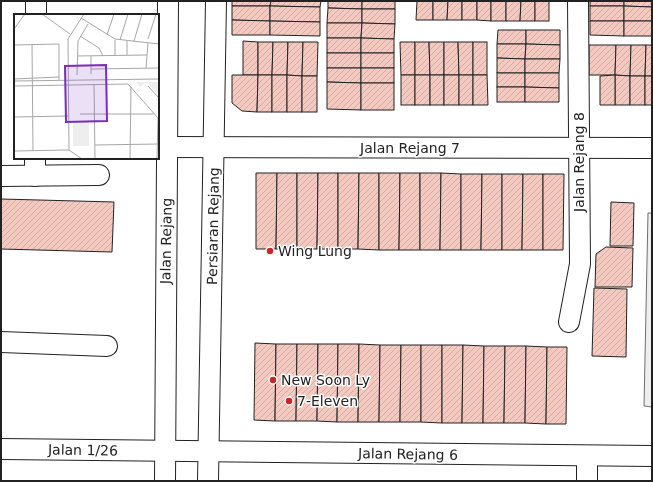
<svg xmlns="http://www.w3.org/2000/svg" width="653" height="482" viewBox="0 0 653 482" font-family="'DejaVu Sans',sans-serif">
  <defs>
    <pattern id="building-hatch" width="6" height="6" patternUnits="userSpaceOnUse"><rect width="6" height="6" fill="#f3c9c0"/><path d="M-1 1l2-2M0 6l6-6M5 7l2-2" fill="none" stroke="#d0aca5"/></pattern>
  </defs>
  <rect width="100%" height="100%" fill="#fff"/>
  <polygon fill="#eee" stroke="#6f6f6f" points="648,213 652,213 652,407 644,406"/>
  <g fill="url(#building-hatch)" stroke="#222">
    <polygon points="232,1 271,1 270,6 232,6"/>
    <polygon points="271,1 321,1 320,7 270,6"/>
    <polygon points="328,1 362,1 362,9 328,8"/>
    <rect x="362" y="1" width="33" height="8"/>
    <polygon points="417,1 433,1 433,20 416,20"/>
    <polygon points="433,1 448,1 447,20 433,20"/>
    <polygon points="448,1 462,1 462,20 447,20"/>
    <rect x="462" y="1" width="15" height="19"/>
    <polygon points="477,1 491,1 491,21 477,20"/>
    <rect x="491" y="1" width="15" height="20"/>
    <polygon points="506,1 521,1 520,21 506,21"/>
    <polygon points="521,1 535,1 535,21 520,21"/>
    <rect x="535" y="1" width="14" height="20"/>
    <rect x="590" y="1" width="34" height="5"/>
    <polygon points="624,1 652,1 652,7 624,6"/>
    <polygon points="232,6 270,6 270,21 232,20"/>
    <polygon points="270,6 320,7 320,22 270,21"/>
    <rect x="590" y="6" width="34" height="15"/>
    <polygon points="624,6 652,7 652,21 624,21"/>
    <polygon points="328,8 362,9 362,23 327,23"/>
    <polygon points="362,9 395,9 395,24 362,23"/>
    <polygon points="232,20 270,21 270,35 232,35"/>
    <polygon points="270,21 320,22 320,36 270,35"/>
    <polygon points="590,21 624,21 624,36 590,35"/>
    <rect x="624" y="21" width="28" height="15"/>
    <polygon points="327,23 362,23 361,38 327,38"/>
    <polygon points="362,23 395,24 394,39 361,38"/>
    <polygon points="498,30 526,30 526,44 497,44"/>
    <polygon points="526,30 560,30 560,45 526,44"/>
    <rect x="327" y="38" width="34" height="15"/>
    <polygon points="361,38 394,39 394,53 361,53"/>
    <polygon points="243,41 258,42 258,75 243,75"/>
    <polygon points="258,42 273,42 272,75 258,75"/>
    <polygon points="273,42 288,42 287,75 272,75"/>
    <polygon points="288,42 303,42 302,76 287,75"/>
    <polygon points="303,42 318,42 317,76 302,76"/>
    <polygon points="400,42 415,42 415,75 401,75"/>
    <polygon points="415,42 429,42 430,75 415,75"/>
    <polygon points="429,42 444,42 444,75 430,75"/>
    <polygon points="444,42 458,42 459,75 444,75"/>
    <polygon points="458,42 473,42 473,75 459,75"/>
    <rect x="473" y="42" width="14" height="33"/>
    <polygon points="497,44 526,44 525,59 497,58"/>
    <polygon points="526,44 560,45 560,59 525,59"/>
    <polygon points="589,45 616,45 615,75 589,75"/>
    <polygon points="616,45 631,45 630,76 615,75"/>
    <polygon points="631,45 646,45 645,76 630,76"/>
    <polygon points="646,45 652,45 652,76 645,76"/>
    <rect x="327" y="53" width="34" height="15"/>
    <rect x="361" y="53" width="33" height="15"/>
    <polygon points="497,58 525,59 525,73 497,73"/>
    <polygon points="525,59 560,59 559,73 525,73"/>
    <polygon points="327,68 361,68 361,83 327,82"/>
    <rect x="361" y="68" width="33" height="15"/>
    <rect x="497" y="73" width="28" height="14"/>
    <polygon points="525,73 559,73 559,88 525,87"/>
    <polygon points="232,75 258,75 257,112 242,111 232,103"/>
    <polygon points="258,75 272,75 272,112 257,112"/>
    <rect x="272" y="75" width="15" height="37"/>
    <polygon points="287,75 302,76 302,112 287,112"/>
    <rect x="401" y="75" width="14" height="30"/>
    <rect x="415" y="75" width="15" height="30"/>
    <rect x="430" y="75" width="14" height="30"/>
    <rect x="444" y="75" width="15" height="30"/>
    <rect x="459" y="75" width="14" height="30"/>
    <polygon points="473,75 487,75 488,105 473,105"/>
    <polygon points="615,75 630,76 630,105 615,105"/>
    <polygon points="615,75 615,105 600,105 600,76"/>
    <rect x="302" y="76" width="15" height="36"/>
    <rect x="630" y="76" width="15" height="29"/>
    <rect x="645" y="76" width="7" height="29"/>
    <polygon points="327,82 361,83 361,110 327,109"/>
    <rect x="361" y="83" width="33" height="27"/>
    <rect x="497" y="87" width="28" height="15"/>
    <polygon points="525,87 559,88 559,102 525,102"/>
    <polygon points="256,173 277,173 276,249 256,249"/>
    <polygon points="277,173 297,173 297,249 276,249"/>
    <polygon points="297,173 318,173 317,249 297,249"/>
    <polygon points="318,173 338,173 338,249 317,249"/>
    <polygon points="338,173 359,173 358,249 338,249"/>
    <polygon points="359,173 379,173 379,250 358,249"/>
    <polygon points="379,173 400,173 399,250 379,250"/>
    <polygon points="400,173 420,173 420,250 399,250"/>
    <polygon points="420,173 441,173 440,250 420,250"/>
    <polygon points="441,173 461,174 461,250 440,250"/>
    <polygon points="461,174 482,174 481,250 461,250"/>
    <polygon points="482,174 502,174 502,250 481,250"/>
    <polygon points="502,174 523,174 522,250 502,250"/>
    <polygon points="523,174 543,174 543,250 522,250"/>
    <polygon points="543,174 564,174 563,250 543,250"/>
    <polygon points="1,199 114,202 112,252 1,249"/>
    <polygon points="611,202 634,203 633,246 610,246"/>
    <polygon points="606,247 633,248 632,287 595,287 596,254"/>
    <polygon points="594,288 627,289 626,357 592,356"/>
    <polygon points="255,343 276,344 275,421 254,420"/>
    <polygon points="276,344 297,344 296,421 275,421"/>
    <polygon points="297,344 318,344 317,421 296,421"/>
    <polygon points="318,344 338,344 337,422 317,421"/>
    <polygon points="338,344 359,344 358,422 337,422"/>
    <polygon points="359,344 380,345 379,422 358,422"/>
    <polygon points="380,345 401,345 400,422 379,422"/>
    <polygon points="401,345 421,345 421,422 400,422"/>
    <polygon points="421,345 442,345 442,423 421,422"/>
    <polygon points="442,345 463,345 462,423 442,423"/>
    <polygon points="463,345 484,346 483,423 462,423"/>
    <polygon points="484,346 505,346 504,423 483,423"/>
    <polygon points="505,346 526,346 525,423 504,423"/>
    <polygon points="526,346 547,347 546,424 525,423"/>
    <polygon points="547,347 567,347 566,424 546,424"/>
  </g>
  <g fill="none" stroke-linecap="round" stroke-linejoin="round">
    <defs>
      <g id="street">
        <polyline points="36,15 36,1"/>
        <polyline points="167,147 652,148"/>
        <polyline points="1,176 99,175"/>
        <polyline points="35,176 35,158"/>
        <polyline points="569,322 580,264 578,1"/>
        <polyline points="1,342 107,346"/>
        <polyline points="1,449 652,456"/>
        <polyline points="587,457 587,481"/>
        <polyline points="165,481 168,1"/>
        <polyline points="208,481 216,1"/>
      </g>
    </defs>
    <use href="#street" stroke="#222" stroke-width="22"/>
    <use href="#street" stroke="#fff" stroke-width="20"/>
  </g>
  <g fill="#c62828" stroke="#fff" stroke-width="1.5">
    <circle cx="270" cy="251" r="4"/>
    <circle cx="273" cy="380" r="4"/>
    <circle cx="289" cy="401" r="4"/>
  </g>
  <g text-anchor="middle" stroke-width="3" stroke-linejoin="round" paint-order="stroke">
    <g font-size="14" fill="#222" stroke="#fff">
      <text x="410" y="153">Jalan Rejang 7</text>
      <text transform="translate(579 162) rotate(-90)" y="5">Jalan Rejang 8</text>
      <text transform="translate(213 226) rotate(-89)" y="5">Persiaran Rejang</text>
      <text transform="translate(166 241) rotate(-89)" y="5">Jalan Rejang</text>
      <text transform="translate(83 450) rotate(1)" y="5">Jalan 1/26</text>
      <text transform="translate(408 454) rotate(1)" y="5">Jalan Rejang 6</text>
    </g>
    <g font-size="14" fill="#222" stroke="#fff" text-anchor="start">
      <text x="278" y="256">Wing Lung</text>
      <text x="281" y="385">New Soon Ly</text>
      <text x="297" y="406">7-Eleven</text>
    </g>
  </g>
  <g transform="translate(14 14)">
    <rect width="145" height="145" fill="#fff"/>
    <path d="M 122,68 L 145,68 L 145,82 L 135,70 L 131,69 L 126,73 Z" fill="#eee"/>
    <path d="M 59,107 L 75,107 L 75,132 L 59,132 Z" fill="#eee"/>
    <path fill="none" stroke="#a7a7a7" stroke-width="1" d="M 28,0 L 56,20M 67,4 L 101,25 L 145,30M 0,15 L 11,0M 93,21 L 100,0M 66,22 L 85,34 L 89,42M 134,25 L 142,0M 106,26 L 114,0M 113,27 L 113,41M 120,27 L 128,0M 18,30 L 19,137M 0,31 L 45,30 L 45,66M 101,41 L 101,26M 63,42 L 133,41M 77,42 L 77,60M 132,54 L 134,29M 77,55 L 145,54M 63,61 L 64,27 L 74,10M 0,65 L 45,63M 0,67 L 145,65M 80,70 L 81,145M 0,72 L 114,70 L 144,104 L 143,145M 134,72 L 145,84M 66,100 L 140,100M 0,103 L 54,102M 81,131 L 144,130M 55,136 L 54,25 L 70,0M 0,137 L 55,136 L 68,145M 116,145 L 117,73"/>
    <path fill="#7b2cbf" fill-opacity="0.15" stroke="#7b2cbf" stroke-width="2" d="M 92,51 L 93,107 L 52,108 L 51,52 Z"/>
    <rect width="145" height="145" fill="none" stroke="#222" stroke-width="2"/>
  </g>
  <rect width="653" height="482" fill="none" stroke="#222222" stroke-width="4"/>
</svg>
